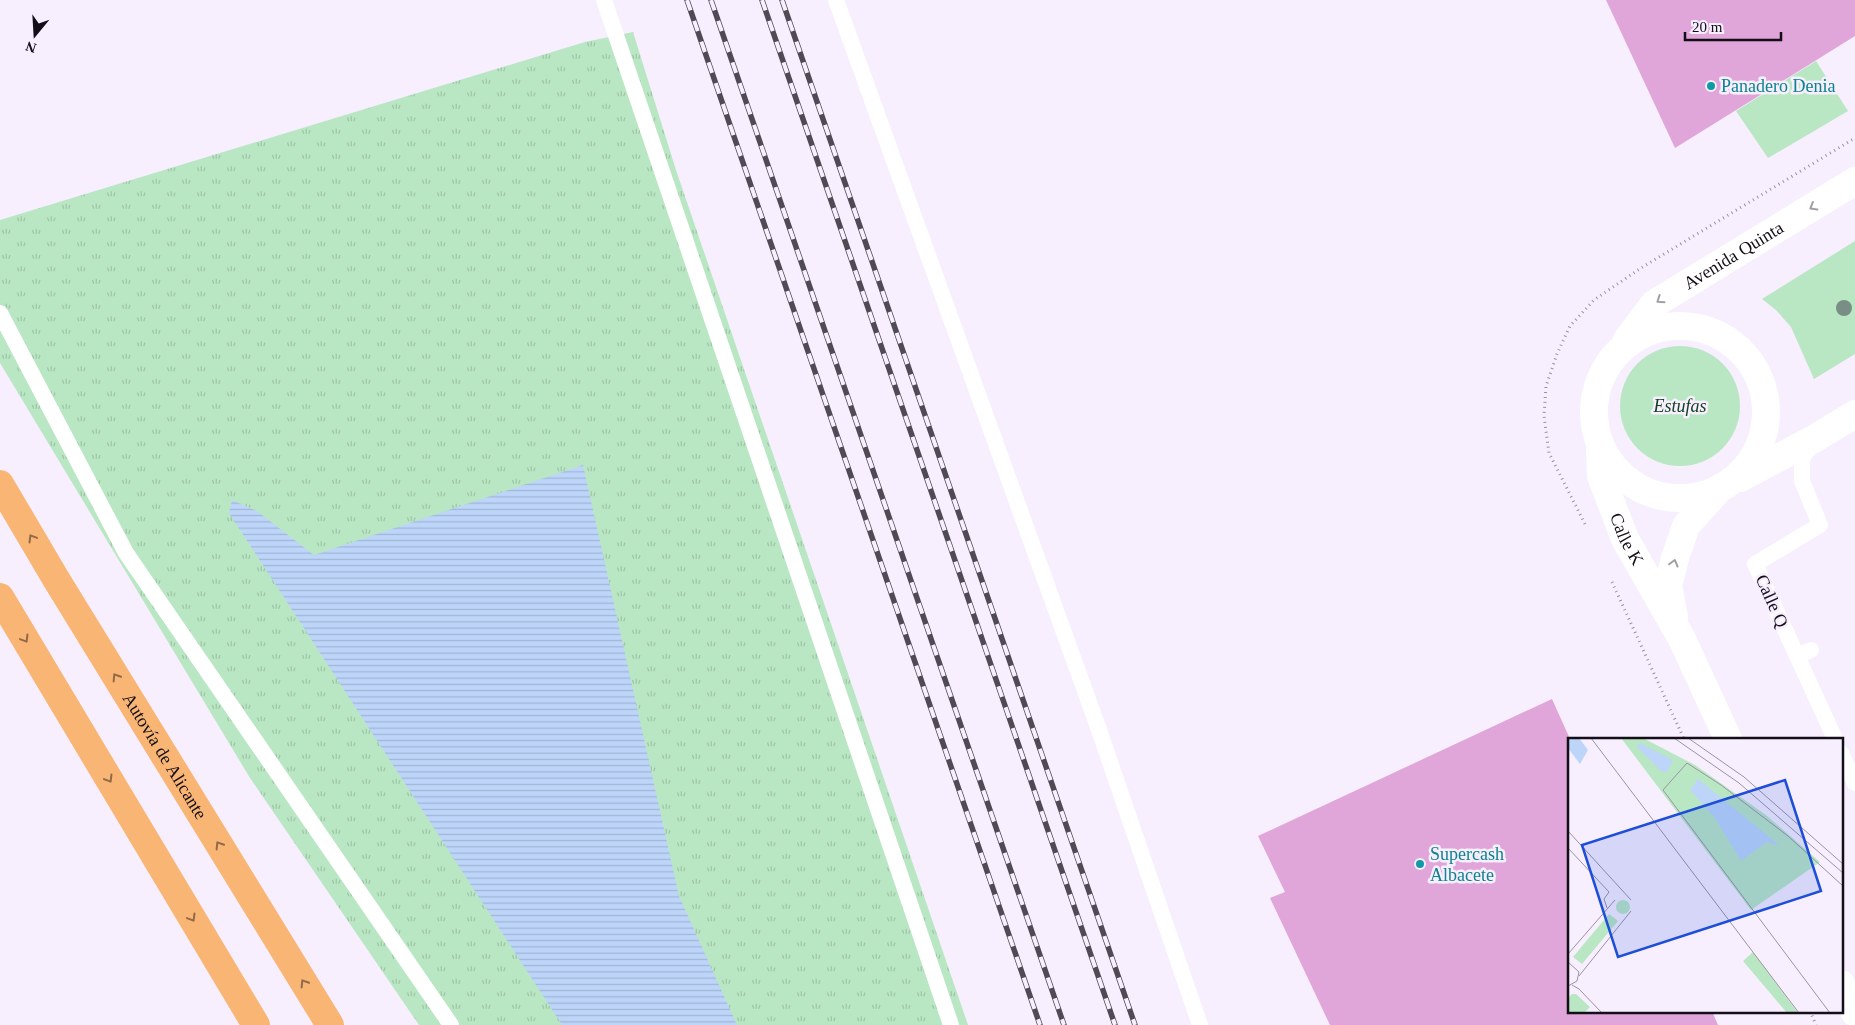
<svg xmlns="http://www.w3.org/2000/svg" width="1855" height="1025" viewBox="0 0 1855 1025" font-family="Georgia,serif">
  <defs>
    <pattern id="grass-tufts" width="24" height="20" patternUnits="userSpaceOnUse" patternTransform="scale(1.25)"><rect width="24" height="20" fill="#bae7c3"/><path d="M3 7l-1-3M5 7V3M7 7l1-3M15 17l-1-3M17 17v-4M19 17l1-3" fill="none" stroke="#9fc5a7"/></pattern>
    <pattern id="water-rules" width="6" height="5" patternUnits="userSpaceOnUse" patternTransform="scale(1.25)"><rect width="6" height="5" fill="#bdd5f9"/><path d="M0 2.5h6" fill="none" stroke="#a2b6d5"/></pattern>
  </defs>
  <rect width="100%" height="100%" fill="#f7eefe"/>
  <polygon fill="url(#grass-tufts)" points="633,32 676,170 968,1025 419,1025 250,778 0,363 0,220 585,42"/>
  <g fill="#bae7c3">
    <polygon points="1816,61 1848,111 1768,158 1736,111"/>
    <polygon points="1855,241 1855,354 1814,379 1791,327 1776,310 1762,299"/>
    <circle cx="1680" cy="406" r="60"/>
  </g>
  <polygon fill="url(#water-rules)" points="583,465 679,896 737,1025 562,1025 229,513 232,500 257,511 314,555"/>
  <g fill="#e0a6d9">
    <polygon points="1606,0 1855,0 1855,36 1675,148"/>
    <polygon points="1552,699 1570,739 1569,1011 1712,1011 1718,1025 1330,1025 1270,898 1285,892 1258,836"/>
  </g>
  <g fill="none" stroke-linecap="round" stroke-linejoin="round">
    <g stroke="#9a93a0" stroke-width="3" stroke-dasharray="1 4" stroke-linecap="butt">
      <polyline points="1585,524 1549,453 1544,416 1546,386 1557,354 1570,326 1594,300 1641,268 1855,138"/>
      <polyline points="1612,582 1684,739"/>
      <polyline points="1810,1011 1816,1025"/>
    </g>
    <g stroke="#fff" stroke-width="16">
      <polyline points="604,0 951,1025"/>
      <polyline points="836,0 1098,727 1200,1025"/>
      <polyline points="0,313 126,553 451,1025"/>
      <polyline points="1812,443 1802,459 1802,481 1820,525 1755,564 1835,739"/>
      <polyline points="1797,656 1811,650"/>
      <polyline points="1841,753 1855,783"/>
    </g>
    <g stroke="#fff" stroke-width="28">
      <circle cx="1680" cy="412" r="86"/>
      <path id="s1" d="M 1627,340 L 1654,304 L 1855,181"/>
      <path id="s2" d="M 1600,452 L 1601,476 L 1625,539 L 1682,639 L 1728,739"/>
      <polyline points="1740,478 1814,439 1855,414"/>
      <polyline points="1674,617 1668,586 1675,558 1686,526 1720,488"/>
      <polyline points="1841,984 1855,1013"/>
    </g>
    <g stroke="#f9b573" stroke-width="28">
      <path id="s3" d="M 0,484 L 56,579 L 330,1025"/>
      <polyline points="0,597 256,1025"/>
    </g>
    <defs>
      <g id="rail">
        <polyline points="687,0 1040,1025"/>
        <polyline points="711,0 1064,1025"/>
        <polyline points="762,0 1115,1025"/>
        <polyline points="782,0 1135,1025"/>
      </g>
    </defs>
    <use href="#rail" stroke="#504a55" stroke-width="5.5"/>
    <use href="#rail" stroke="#f7eefe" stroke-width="4" stroke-dasharray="11" stroke-linecap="butt"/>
  </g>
  <circle fill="#798f85" cx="1844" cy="308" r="8"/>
  <defs><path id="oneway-chevron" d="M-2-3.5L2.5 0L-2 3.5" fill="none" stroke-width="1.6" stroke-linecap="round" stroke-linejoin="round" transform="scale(1.25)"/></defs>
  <g stroke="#a19fa2">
    <use href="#oneway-chevron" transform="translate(1813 207) rotate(149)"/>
    <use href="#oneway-chevron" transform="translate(1660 300) rotate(146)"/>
    <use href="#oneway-chevron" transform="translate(1674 563) rotate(-75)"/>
  </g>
  <g stroke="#926a4a">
    <use href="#oneway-chevron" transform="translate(32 538) rotate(-121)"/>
    <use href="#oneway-chevron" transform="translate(25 639) rotate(59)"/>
    <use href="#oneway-chevron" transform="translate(116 677) rotate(-122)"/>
    <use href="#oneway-chevron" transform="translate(109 779) rotate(59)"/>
    <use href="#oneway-chevron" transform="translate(219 845) rotate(-122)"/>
    <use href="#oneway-chevron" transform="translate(192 918) rotate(59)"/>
    <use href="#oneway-chevron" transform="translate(304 983) rotate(-122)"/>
  </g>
  <g fill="#0f9aa8" stroke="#f7eefe" stroke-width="2">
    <circle cx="1711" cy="86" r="5"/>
    <circle cx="1420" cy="864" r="5"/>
  </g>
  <g text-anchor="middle" stroke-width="5" stroke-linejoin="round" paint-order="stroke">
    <g font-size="18" fill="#0d838f" stroke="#f7eefe" text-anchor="start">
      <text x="1721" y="92">Panadero Denia</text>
      <text x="1430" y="860">Supercash<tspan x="1430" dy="21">Albacete</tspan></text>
    </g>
    <g font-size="18" fill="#130e17" stroke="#f7eefe">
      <text dy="6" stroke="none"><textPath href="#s1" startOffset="138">Avenida Quinta</textPath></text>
      <text dy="6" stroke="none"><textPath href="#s2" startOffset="92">Calle K</textPath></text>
      <text transform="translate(1772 601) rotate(66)" y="6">Calle Q</text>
      <text dy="6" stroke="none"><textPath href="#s3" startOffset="318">Autovía de Alicante</textPath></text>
    </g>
    <g font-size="18" font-style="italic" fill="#124222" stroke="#f7eefe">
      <text x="1680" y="412">Estufas</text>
    </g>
  </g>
  <g transform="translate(1568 738)">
    <rect width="275" height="275" fill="#f7eefe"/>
    <path d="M 53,0 L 75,0 L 127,27 L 198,77 L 252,124 L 183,172 ZM 185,214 L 230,275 L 219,275 L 175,223 Z" fill="#bae7c3"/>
    <path d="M48 169a7 7 0 1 1 14 0a7 7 0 1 1-14 0ZM 41,176 L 50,183 L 14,226 L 5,219 ZM 4,256 L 8,256 L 22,269 L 16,275 L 0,275 L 0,260 Z" fill="#bae7c3"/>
    <path d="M 0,0 L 11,0 L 20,12 L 12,26 L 0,10 ZM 72,5 L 105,22 L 99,34 L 94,34 L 69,9 ZM 130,41 L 210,106 L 210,107 L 199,104 L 173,123 L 147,80 L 122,52 Z" fill="#bdd5f9"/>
    <path fill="none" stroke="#9c94a2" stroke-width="1" d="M 23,0 L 231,275M 106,0 L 171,45 L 275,135M 120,0 L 176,39 L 275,126M 0,93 L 63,162M 0,110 L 41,154 L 36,161 L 39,170M 0,216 L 47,162M 0,224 L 11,234 L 9,243 L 0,248M 11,238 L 63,173M 4,247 L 11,251 L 34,275M 262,275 L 95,52 L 119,25 L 153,47 L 220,98 L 275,148"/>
    <path fill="#1d4ed8" fill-opacity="0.15" stroke="#1d4ed8" stroke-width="2.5" d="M 217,42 L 253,153 L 50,219 L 14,107 Z"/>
    <rect width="275" height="275" fill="none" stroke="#130e17" stroke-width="2.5"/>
  </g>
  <g transform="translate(35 35) rotate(198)" stroke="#f7eefe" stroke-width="4" paint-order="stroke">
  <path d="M0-4L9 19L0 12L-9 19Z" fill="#130e17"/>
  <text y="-8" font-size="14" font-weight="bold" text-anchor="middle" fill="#130e17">N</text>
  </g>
  <path d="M1685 32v8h96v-8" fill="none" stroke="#130e17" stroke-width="2.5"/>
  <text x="1692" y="32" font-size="15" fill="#130e17" stroke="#f7eefe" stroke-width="4" paint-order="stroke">20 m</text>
</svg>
